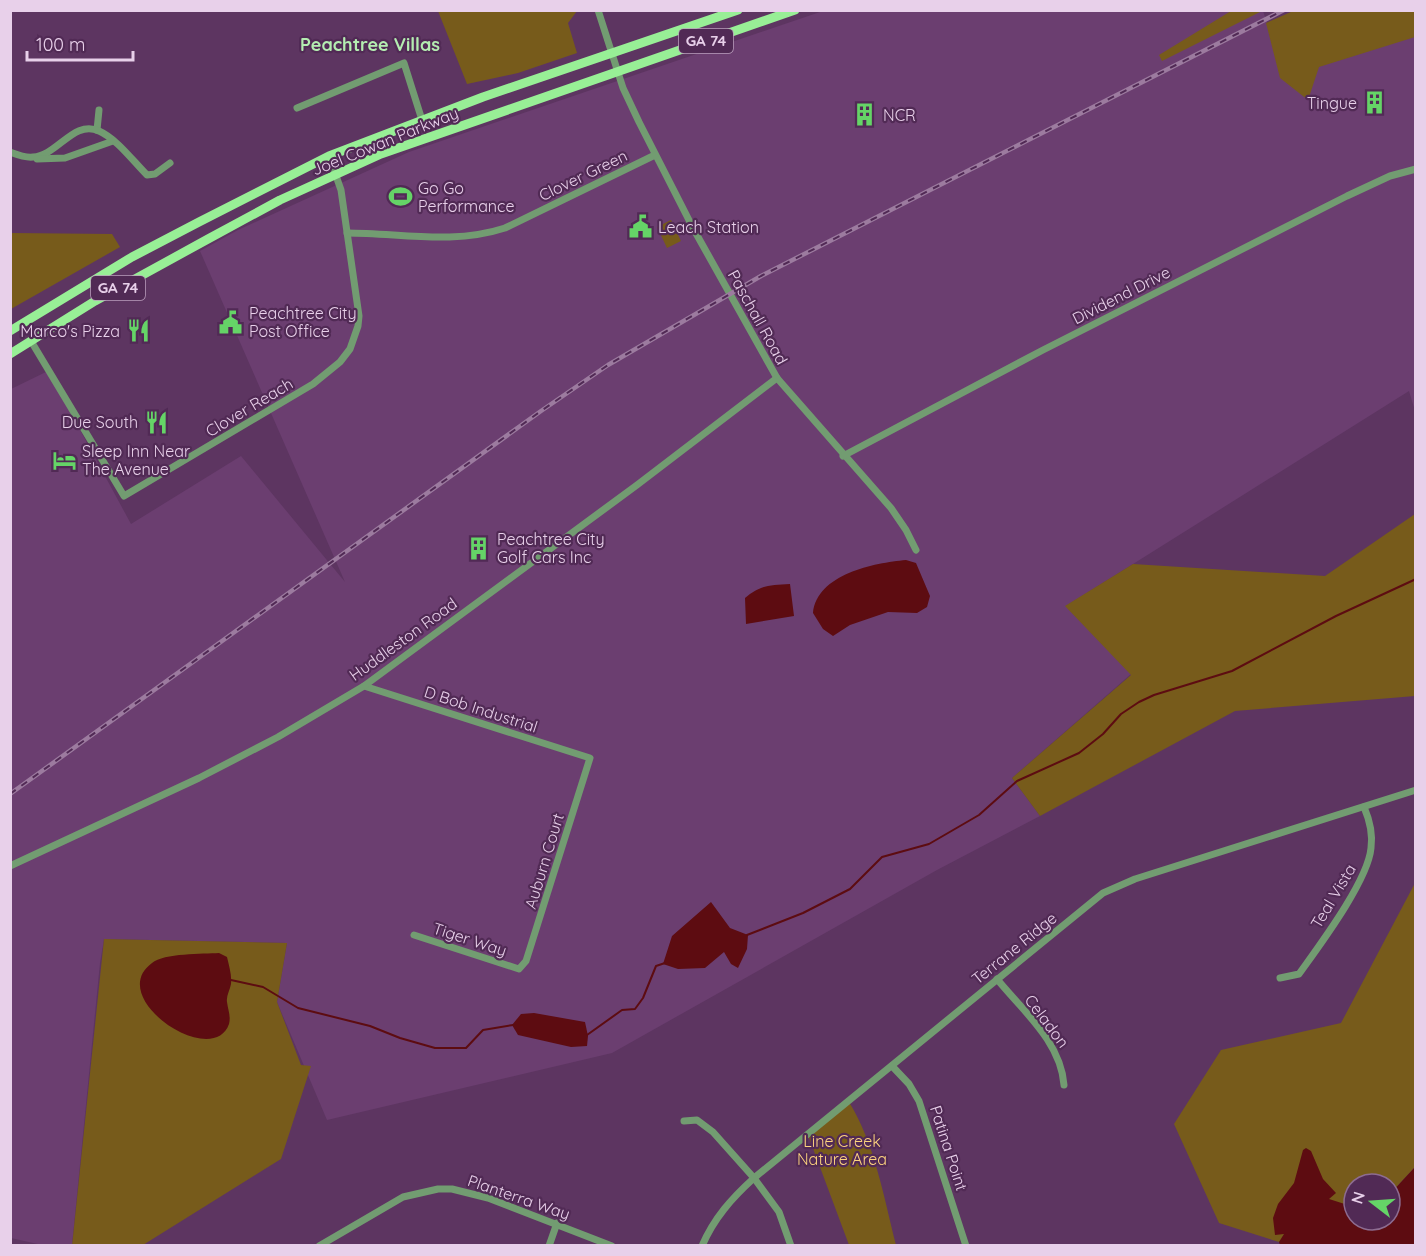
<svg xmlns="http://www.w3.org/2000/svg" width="1426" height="1256" viewBox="0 0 1426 1256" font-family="Quicksand,sans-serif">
  <rect width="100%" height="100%" fill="#5d3561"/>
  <polygon fill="#6b3e70" points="823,11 1263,11 1285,76 1415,25 1415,411 1409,391 1066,606 1131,674 1012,778 1040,816 937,870 612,1053 327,1120 277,1002 287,943 104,939 100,963 72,1245 42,1245 11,1238 11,389 48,371 131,524 241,456 345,582 200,251 238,230 409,152"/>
  <g fill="#775b1b">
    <polygon points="438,11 577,11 568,23 577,53 518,73 467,84"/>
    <polygon points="1231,11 1262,11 1162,61 1159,55"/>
    <polygon points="1293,11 1415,11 1415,37 1319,67 1308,100 1280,78 1266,23"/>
    <polygon points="671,220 681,241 667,248 657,227"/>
    <polygon points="11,233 112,234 120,247 11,309"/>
    <polygon points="1415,514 1415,696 1235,711 1040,816 1012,778 1131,675 1065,606 1133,564 1325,576"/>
    <polygon points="1415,883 1415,1167 1390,1194 1390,1184 1354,1184 1354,1213 1316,1213 1279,1242 1219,1223 1174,1124 1221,1050 1341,1023"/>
    <polygon points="104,939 287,943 277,1002 301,1065 311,1066 281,1159 143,1245 87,1246 87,1244 72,1246"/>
    <path d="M 849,1102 C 875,1144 884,1198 896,1245 L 849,1245 L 808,1135 Z"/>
  </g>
  <g fill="#5d0c11">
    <path d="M 906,560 L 916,563 L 930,596 L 927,607 L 917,613 L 888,612 L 850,625 L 833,636 L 823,629 L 813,613 C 817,574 874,563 906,560 Z"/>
    <path d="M 790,584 L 794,616 L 746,624 L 745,598 C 760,585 770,585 790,584 Z"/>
    <polygon points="711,902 730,928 748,935 747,949 738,968 731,964 724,952 705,968 678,969 663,964 672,936"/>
    <path d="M 219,953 L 227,957 C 229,966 232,975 231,984 C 230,990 226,996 227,1002 C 228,1010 231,1016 229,1024 C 213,1070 104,998 152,963 C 164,953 203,954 219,953 Z"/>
    <polygon points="534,1013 585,1022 588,1036 587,1046 571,1047 518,1035 512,1025 521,1014"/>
    <polygon points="1306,1148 1311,1151 1323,1179 1336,1193 1329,1199 1354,1207 1354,1220 1390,1220 1390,1194 1415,1167 1415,1245 1280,1245 1279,1242 1284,1234 1275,1235 1273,1218 1278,1204 1294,1183 1303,1150"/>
  </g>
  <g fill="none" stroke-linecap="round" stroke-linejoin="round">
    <g stroke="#5d0c11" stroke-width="2">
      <polyline points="747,935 803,913 850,889 882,857 929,844 979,815 1017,781 1079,753 1103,734 1121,714 1139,702 1154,695 1232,671 1336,616 1416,579"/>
      <polyline points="231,980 263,987 298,1008 370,1026 400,1038 435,1048 466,1048 483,1030 513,1025"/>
      <polyline points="587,1035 622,1010 635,1009 643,998 656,966 665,963"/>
    </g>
    <g stroke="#729c71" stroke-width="7">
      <polyline points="598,10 623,88 639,122 693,228 777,378 891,508 906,530 916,550"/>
      <polyline points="297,108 404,63 422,120"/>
      <polyline points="97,130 99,110"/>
      <path d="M 10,152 C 18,155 25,158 33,157 C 57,156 74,119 99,131 C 117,139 133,161 147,175 L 155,174 L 170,163"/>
      <polyline points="37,159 65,158 113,141"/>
      <path d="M 347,233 C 400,233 453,245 505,228 L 655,155"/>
      <polyline points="31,341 124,496 313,384 340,362 350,349 358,326 359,316 341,190 329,156"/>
      <polyline points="843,456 1043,350 1347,196 1390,176 1416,169"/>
      <polyline points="364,686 590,758 526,961 519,969 414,935"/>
      <polyline points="10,866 199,778 278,737 364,686 637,485 777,378"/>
      <path d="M 1280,978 L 1299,974 C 1319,946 1368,881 1371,848 C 1373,834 1370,821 1364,807"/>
      <path d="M 997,979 C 1023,1011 1061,1042 1064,1085"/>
      <polyline points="892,1066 909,1084 919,1101 966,1246"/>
      <polyline points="684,1121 697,1120 713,1132 754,1178 779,1212 791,1246"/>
      <polyline points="319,1246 403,1197 438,1189 452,1189 488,1198 612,1246"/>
      <polyline points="549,1246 557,1223"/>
      <path d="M 702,1246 C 714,1218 732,1198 754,1178 L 1103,893 L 1135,879 L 1416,790"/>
    </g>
    <g stroke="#98ef96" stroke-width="9">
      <polyline points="10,331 132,257 199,222 329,156 483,97 738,10"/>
      <polyline points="10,354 95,301 208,239 280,200 381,154 795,10"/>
    </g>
    <defs>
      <polyline id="rail" points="10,794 541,411 608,365 761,276 1284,10"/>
    </defs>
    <use href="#rail" stroke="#9c7b9f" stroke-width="4.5"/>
    <use href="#rail" stroke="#512a55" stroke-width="2" stroke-dasharray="7" stroke-linecap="butt"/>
  </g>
  <defs>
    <symbol id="building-bare" viewBox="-9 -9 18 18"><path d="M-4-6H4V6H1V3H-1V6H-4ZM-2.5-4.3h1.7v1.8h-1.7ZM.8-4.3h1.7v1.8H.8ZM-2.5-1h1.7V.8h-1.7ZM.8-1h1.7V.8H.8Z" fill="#65d467" stroke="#512a55" stroke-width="2.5" paint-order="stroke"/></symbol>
    <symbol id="stadium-bare" viewBox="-9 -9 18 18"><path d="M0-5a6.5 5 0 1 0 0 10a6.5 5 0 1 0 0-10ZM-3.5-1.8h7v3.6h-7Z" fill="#65d467" stroke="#512a55" stroke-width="2.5" paint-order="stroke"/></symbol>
    <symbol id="civic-bare" viewBox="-9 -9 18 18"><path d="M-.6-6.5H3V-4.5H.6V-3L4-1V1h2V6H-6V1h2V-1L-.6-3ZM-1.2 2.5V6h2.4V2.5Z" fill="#65d467" stroke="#512a55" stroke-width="2.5" paint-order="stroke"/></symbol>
    <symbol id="restaurant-bare" viewBox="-9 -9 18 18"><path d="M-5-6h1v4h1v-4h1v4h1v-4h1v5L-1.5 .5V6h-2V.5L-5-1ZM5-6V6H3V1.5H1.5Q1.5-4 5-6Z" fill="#65d467" stroke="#512a55" stroke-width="2.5" paint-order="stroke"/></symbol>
    <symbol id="hotel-bare" viewBox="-9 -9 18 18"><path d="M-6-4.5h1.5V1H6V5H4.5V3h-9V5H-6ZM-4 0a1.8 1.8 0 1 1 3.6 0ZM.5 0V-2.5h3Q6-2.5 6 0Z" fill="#65d467" stroke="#512a55" stroke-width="2.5" paint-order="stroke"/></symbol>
  </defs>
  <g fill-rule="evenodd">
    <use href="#building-bare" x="1358" y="86" width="33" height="33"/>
    <use href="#building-bare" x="848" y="98" width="33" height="33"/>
    <use href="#stadium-bare" x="384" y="180" width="33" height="33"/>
    <use href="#civic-bare" x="624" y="210" width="33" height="33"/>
    <use href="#civic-bare" x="214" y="306" width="33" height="33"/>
    <use href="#restaurant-bare" x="122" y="314" width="33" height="33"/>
    <use href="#restaurant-bare" x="140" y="406" width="33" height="33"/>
    <use href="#hotel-bare" x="48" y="444" width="33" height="33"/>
    <use href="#building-bare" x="462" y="532" width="33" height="33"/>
  </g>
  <g text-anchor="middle" stroke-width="4.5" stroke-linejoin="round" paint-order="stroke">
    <g fill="#512a55" stroke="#bb9ebd" stroke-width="1.5">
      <rect x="679" y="29" width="54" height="24" rx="4.5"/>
      <rect x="91" y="276" width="54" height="24" rx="4.5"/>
    </g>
    <g font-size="15" font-weight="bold" fill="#e8d0ea">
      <text x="706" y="46">GA 74</text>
      <text x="118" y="293">GA 74</text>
    </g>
    <g font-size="16" fill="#e8d0ea" stroke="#512a55" text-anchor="start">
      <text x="1357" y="109" text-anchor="end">Tingue</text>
      <text x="883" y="121">NCR</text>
      <text x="418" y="194">Go Go<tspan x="418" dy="18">Performance</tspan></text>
      <text x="658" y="233">Leach Station</text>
      <text x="249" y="319">Peachtree City<tspan x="249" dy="18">Post Office</tspan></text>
      <text x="120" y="337" text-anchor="end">Marco's Pizza</text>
      <text x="138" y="428" text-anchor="end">Due South</text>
      <text x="82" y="457">Sleep Inn Near<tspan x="82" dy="18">The Avenue</tspan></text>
      <text x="497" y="545">Peachtree City<tspan x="497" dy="18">Golf Cars Inc</tspan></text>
    </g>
    <g font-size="16" fill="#e8d0ea" stroke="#512a55">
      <text transform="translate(385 141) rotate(-22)" y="6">Joel Cowan Parkway</text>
      <text transform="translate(583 175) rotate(-26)" y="6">Clover Green</text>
      <text transform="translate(1121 295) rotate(-27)" y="6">Dividend Drive</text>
      <text transform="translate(758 317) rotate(61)" y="6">Paschall Road</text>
      <text transform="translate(249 407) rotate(-31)" y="6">Clover Reach</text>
      <text transform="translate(403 639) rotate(-36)" y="6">Huddleston Road</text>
      <text transform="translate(481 709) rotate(18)" y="6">D Bob Industrial</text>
      <text transform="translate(544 861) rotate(-73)" y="6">Auburn Court</text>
      <text transform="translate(1333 896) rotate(-59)" y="6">Teal Vista</text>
      <text transform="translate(470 939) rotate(18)" y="6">Tiger Way</text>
      <text transform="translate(1014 948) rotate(-39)" y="6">Terrane Ridge</text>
      <text transform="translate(1047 1021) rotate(53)" y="6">Celadon</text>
      <text transform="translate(949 1148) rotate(72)" y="6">Patina Point</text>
      <text transform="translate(519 1197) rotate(19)" y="6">Planterra Way</text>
    </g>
    <g font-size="16" fill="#fed47f" stroke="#512a55">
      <text x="842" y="1147">Line Creek<tspan x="842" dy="18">Nature Area</tspan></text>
    </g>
    <g font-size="18" font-weight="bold" fill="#b4edb1" stroke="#512a55">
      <text x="370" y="51">Peachtree Villas</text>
    </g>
  </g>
  <rect width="1426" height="1256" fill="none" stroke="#e8d0ea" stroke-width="24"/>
  <g transform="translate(1372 1202) rotate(287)"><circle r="28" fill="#512a55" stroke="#8d6c91" stroke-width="1.5"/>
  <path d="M0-4.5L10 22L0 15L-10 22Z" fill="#65d467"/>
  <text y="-9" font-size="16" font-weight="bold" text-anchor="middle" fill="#e8d0ea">N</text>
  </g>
  <path d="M27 51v9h106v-9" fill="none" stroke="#e8d0ea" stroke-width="3"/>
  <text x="36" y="51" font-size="18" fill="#e8d0ea" stroke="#512a55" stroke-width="4.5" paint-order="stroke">100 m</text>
</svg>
